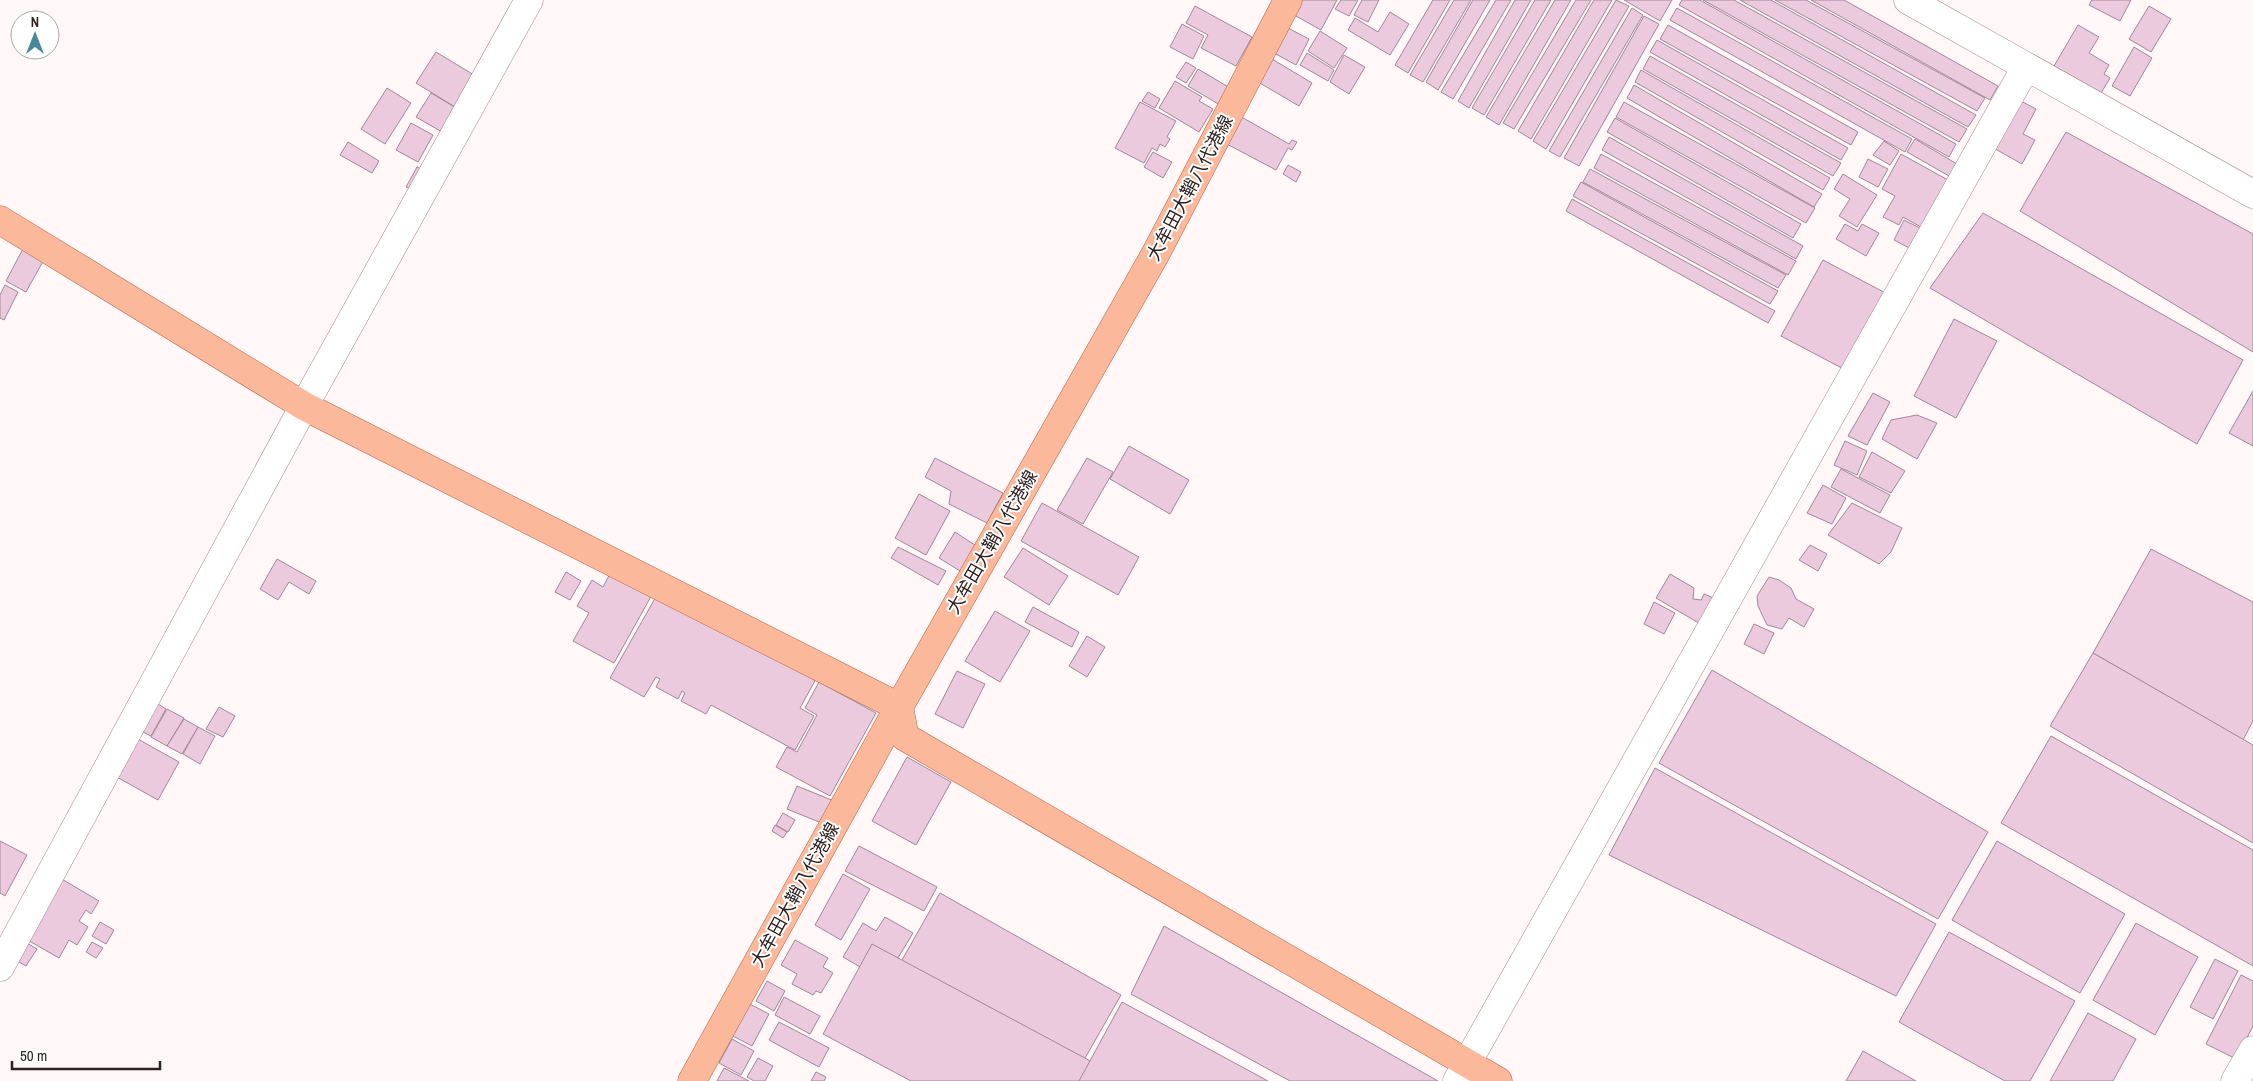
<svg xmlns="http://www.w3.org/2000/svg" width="2253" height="1081" viewBox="0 0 2253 1081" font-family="'Archivo Narrow','Noto Sans JP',sans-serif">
  <rect width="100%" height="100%" fill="#fff7f8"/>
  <g fill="#eccade" stroke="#a38698">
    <polygon points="1293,0 1337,0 1321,30 1287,11"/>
    <polygon points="1341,0 1358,0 1349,16 1335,9"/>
    <polygon points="1362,0 1379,0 1368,22 1354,15"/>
    <polygon points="1433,0 1450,0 1408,73 1395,65"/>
    <polygon points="1454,0 1471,0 1423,82 1410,75"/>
    <polygon points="1473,0 1490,0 1438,90 1426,82"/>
    <polygon points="1496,0 1511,0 1453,99 1441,92"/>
    <polygon points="1515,0 1531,0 1469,108 1458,101"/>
    <polygon points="1535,0 1551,0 1484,115 1472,108"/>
    <polygon points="1555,0 1571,0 1499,125 1486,117"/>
    <polygon points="1576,0 1591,0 1514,129 1503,123"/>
    <polygon points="1594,0 1612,0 1531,139 1518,131"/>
    <polygon points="1616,0 1629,6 1546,149 1533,141"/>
    <polygon points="1624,0 1672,0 1660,21"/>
    <polygon points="1682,0 1700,0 1956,144 1949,157 1679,5"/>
    <polygon points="1703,0 1734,0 1967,129 1959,142"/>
    <polygon points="1740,0 1771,0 1976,115 1968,127"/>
    <polygon points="1775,0 1806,0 1985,98 1977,111"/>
    <polygon points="1811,0 1844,0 1998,86 1990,100"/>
    <polygon points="2092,0 2131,0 2120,21 2089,5"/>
    <polygon points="1195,6 1252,37 1236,66 1201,48 1208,35 1186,23"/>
    <polygon points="2149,6 2171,19 2151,52 2129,39"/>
    <polygon points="1632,8 1643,15 1560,157 1549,151"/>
    <polygon points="1677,8 1912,139 1905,152 1670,20"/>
    <polygon points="1390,12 1409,24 1390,55 1348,30 1355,18 1378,32"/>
    <polygon points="1644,16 1659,24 1579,166 1564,158"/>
    <polygon points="1182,24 1204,36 1193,59 1170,47"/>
    <polygon points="1668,25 1858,132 1851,145 1660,39"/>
    <polygon points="2078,25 2099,37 2089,53 2109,65 2104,74 2110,78 2101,93 2054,66"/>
    <polygon points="1288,28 1309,39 1296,65 1274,53"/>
    <polygon points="1320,31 1347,48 1334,68 1308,51"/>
    <polygon points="1657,40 1848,148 1841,160 1650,52"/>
    <polygon points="2134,47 2152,58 2130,96 2112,86"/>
    <polygon points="436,52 479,78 460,110 416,83"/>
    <polygon points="1307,53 1334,70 1328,81 1300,65"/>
    <polygon points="1344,55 1365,67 1349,94 1330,82"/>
    <polygon points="1650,56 1841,163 1833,176 1643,69"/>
    <polygon points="1272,59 1312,83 1299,106 1258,82"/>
    <polygon points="1186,62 1196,68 1186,83 1176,77"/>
    <polygon points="1198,69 1230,88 1220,105 1188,86"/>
    <polygon points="1641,70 1830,178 1823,190 1635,82"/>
    <polygon points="1175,81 1202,97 1199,101 1213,109 1199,132 1159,108"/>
    <polygon points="1634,85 1822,194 1814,207 1627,98"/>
    <polygon points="387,88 411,103 385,144 361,129"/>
    <polygon points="1148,92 1160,99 1155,108 1142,101"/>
    <polygon points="431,93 463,112 449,136 416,117"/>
    <polygon points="2015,98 2036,109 2023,134 2035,140 2022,164 1990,146"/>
    <polygon points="1140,102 1176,121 1167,137 1170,139 1165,147 1160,144 1157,151 1152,148 1144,163 1115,148"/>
    <polygon points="1624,102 1815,208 1806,223 1616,117"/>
    <polygon points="1238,115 1289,144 1292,140 1297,142 1292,150 1288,148 1276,170 1223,142"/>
    <polygon points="1615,118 1801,224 1793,238 1607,132"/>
    <polygon points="411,123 433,135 418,162 396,150"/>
    <polygon points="2066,132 2253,234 2253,352 2020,211"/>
    <polygon points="1609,137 1803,246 1796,259 1602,150"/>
    <polygon points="1915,139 1957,164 1949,176 1907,152"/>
    <polygon points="1884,141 1899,151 1890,165 1873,155"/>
    <polygon points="348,142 379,161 372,173 340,155"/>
    <polygon points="1153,152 1172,162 1163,178 1144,167"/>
    <polygon points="1601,154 1796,261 1788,275 1594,168"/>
    <polygon points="1901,154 1948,180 1921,227 1903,217 1899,225 1883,217 1895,196 1882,189"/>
    <polygon points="1868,159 1888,169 1878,187 1859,177"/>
    <polygon points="1288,165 1301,172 1296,182 1283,174"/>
    <polygon points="417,167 429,173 419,193 406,187"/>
    <polygon points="1590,169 1786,275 1778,288 1583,182"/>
    <polygon points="1843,174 1877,195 1857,227 1839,216 1850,199 1834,189"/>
    <polygon points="1581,182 1778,291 1770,304 1573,196"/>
    <polygon points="1572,199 1775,311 1768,323 1566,211"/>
    <polygon points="1983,213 2243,360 2197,444 1930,288"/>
    <polygon points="1904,220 1922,229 1911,249 1894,240"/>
    <polygon points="1845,224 1858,231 1862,224 1879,233 1866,256 1836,239"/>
    <polygon points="25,245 46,256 26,292 6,281"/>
    <polygon points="1823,260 1895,298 1855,375 1781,336"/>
    <polygon points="5,285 18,292 4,320 0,318 0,295"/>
    <polygon points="1954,319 1997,341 1956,418 1914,396"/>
    <polygon points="2253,391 2253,446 2229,433"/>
    <polygon points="1873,393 1890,402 1867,445 1848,436"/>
    <polygon points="1917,415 1937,423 1917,459 1882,439 1891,420"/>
    <polygon points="1845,441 1867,451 1857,475 1834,465"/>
    <polygon points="1129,446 1189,480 1170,514 1110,479"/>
    <polygon points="1872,452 1905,471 1891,493 1859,477"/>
    <polygon points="935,458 1003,493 987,523 949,504 951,491 925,477"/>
    <polygon points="1087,458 1113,472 1083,524 1057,510"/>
    <polygon points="1841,469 1890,495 1880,513 1831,487"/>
    <polygon points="1823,485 1846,498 1832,524 1807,513"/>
    <polygon points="919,494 950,511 926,555 895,538"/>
    <polygon points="1042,503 1139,557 1118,595 1021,541"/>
    <polygon points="1852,503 1902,528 1891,552 1879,564 1828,535"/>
    <polygon points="955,532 981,549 965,574 939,558"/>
    <polygon points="1810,545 1827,554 1818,571 1799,560"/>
    <polygon points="898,547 946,571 938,585 891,558"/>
    <polygon points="1023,548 1068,576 1049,605 1004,577"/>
    <polygon points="2151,549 2253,602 2253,721 2243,740 2093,653"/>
    <polygon points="277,559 316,581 309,594 289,582 278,600 260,589"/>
    <polygon points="613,568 654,591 614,663 573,641 589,613 577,606 592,580 603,587"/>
    <polygon points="566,572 581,581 570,600 555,592"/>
    <polygon points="1670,574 1694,588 1693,599 1701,600 1704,594 1718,600 1709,629 1656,598"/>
    <polygon points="1769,577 1779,580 1791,588 1796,599 1814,609 1804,627 1789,618 1782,629 1767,625 1758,606 1757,596"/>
    <polygon points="658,593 816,679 800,708 814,716 795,750 711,705 706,714 681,701 685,693 682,691 678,699 656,687 660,679 656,677 644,697 610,678"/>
    <polygon points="1654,602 1675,613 1664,634 1644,624"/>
    <polygon points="1033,607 1079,632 1072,647 1025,622"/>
    <polygon points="995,611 1030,631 1000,682 965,661"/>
    <polygon points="1754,624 1774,633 1764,654 1744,644"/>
    <polygon points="1087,636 1105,647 1087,677 1069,666"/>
    <polygon points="2093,653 2253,745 2253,843 2050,726"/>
    <polygon points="1712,670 1988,832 1938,919 1659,763"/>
    <polygon points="957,671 985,684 963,728 935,714"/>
    <polygon points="819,682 876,713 830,796 776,767 787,747 797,752 817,715 805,708"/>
    <polygon points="153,701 166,709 151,736 137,729"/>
    <polygon points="219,707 235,716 223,737 206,729"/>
    <polygon points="167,709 184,718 167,746 151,737"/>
    <polygon points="184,719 198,727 182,754 167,746"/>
    <polygon points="198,727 215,736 200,764 183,754"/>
    <polygon points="2051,736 2253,850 2253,966 2001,823"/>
    <polygon points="136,738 179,762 158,800 115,776"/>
    <polygon points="907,757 951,782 916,845 872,821"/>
    <polygon points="1655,768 1936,924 1896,996 1609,855"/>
    <polygon points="797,786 834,801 824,824 787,809"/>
    <polygon points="783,813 795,820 788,832 776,825"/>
    <polygon points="775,825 787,832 783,838 772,831"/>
    <polygon points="0,841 27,855 5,896 0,893"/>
    <polygon points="1997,841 2125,914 2080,993 1952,920"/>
    <polygon points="859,846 937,887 924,911 845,871"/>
    <polygon points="843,874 870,889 841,940 815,925"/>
    <polygon points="60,878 99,901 91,914 86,910 79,921 88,927 77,945 69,940 59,958 24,938"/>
    <polygon points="940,893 1121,995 1072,1081 1067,1081 890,981"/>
    <polygon points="885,917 913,933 884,981 843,957 863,923 876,931"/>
    <polygon points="100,922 114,930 106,944 92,936"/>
    <polygon points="2136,923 2198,957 2155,1035 2093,1000"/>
    <polygon points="1164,926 1438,1081 1290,1081 1131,994"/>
    <polygon points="1949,932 2075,1001 2030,1081 2005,1081 1899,1022"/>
    <polygon points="22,940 37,949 26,966 12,958"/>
    <polygon points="795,940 828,958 823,967 833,973 821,993 816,991 813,995 792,984 797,974 781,965"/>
    <polygon points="92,942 103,948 96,958 86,952"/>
    <polygon points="872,944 1096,1064 1087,1081 911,1081 823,1034"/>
    <polygon points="2215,959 2238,971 2213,1019 2190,1007"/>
    <polygon points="2241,975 2253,981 2253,1026 2236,1059 2206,1044"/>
    <polygon points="767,981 785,991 774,1011 756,1001"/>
    <polygon points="784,997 820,1016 810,1034 775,1015"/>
    <polygon points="744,1001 769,1014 752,1046 727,1033"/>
    <polygon points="1122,1002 1268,1081 1079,1081"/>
    <polygon points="2088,1013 2136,1039 2113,1081 2050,1081"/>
    <polygon points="779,1022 829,1048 819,1067 769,1040"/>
    <polygon points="732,1039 754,1051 741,1075 719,1063"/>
    <polygon points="1863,1051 1916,1081 1846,1081"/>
    <polygon points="758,1058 773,1066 765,1081 754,1081 747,1077"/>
    <polygon points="724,1068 749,1081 717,1081"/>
    <polygon points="816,1072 826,1077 824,1081 811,1081"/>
  </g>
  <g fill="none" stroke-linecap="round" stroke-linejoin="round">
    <defs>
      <g id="minor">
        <polyline points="1908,0 2253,194"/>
        <polyline points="0,967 304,406 529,0"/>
        <polyline points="1457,1081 2026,67"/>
        <polyline points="2235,1081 2253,1050"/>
      </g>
      <g id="major">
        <polyline points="0,220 304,406 899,707"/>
        <polyline points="899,707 905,737 1498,1081"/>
        <polyline points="692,1081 899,707 1156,253 1288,0"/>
      </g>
    </defs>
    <use href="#minor" stroke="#aa878a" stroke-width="29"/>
    <use href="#major" stroke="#b36443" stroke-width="29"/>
    <use href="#minor" stroke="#fff" stroke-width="28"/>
    <use href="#major" stroke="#fcb89a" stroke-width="28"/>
  </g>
  <g text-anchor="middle" stroke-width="4" stroke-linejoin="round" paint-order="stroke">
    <g font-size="18" fill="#2e2021" stroke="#fff">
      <text transform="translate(1190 188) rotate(-62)" y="6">大牟田大鞘八代港線</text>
      <text transform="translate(992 542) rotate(-60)" y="6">大牟田大鞘八代港線</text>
      <text transform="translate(795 895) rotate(-61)" y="6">大牟田大鞘八代港線</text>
    </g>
  </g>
  <g transform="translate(35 35)"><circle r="24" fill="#ffffff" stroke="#aba6a6"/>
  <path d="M0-4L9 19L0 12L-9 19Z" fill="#468899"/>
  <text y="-8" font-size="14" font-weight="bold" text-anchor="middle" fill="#2e2021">N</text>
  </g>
  <path d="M12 1061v8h148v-8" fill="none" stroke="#2e2021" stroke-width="2.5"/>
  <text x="20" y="1061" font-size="15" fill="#2e2021" stroke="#ffffff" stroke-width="4" paint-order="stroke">50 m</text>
</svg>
